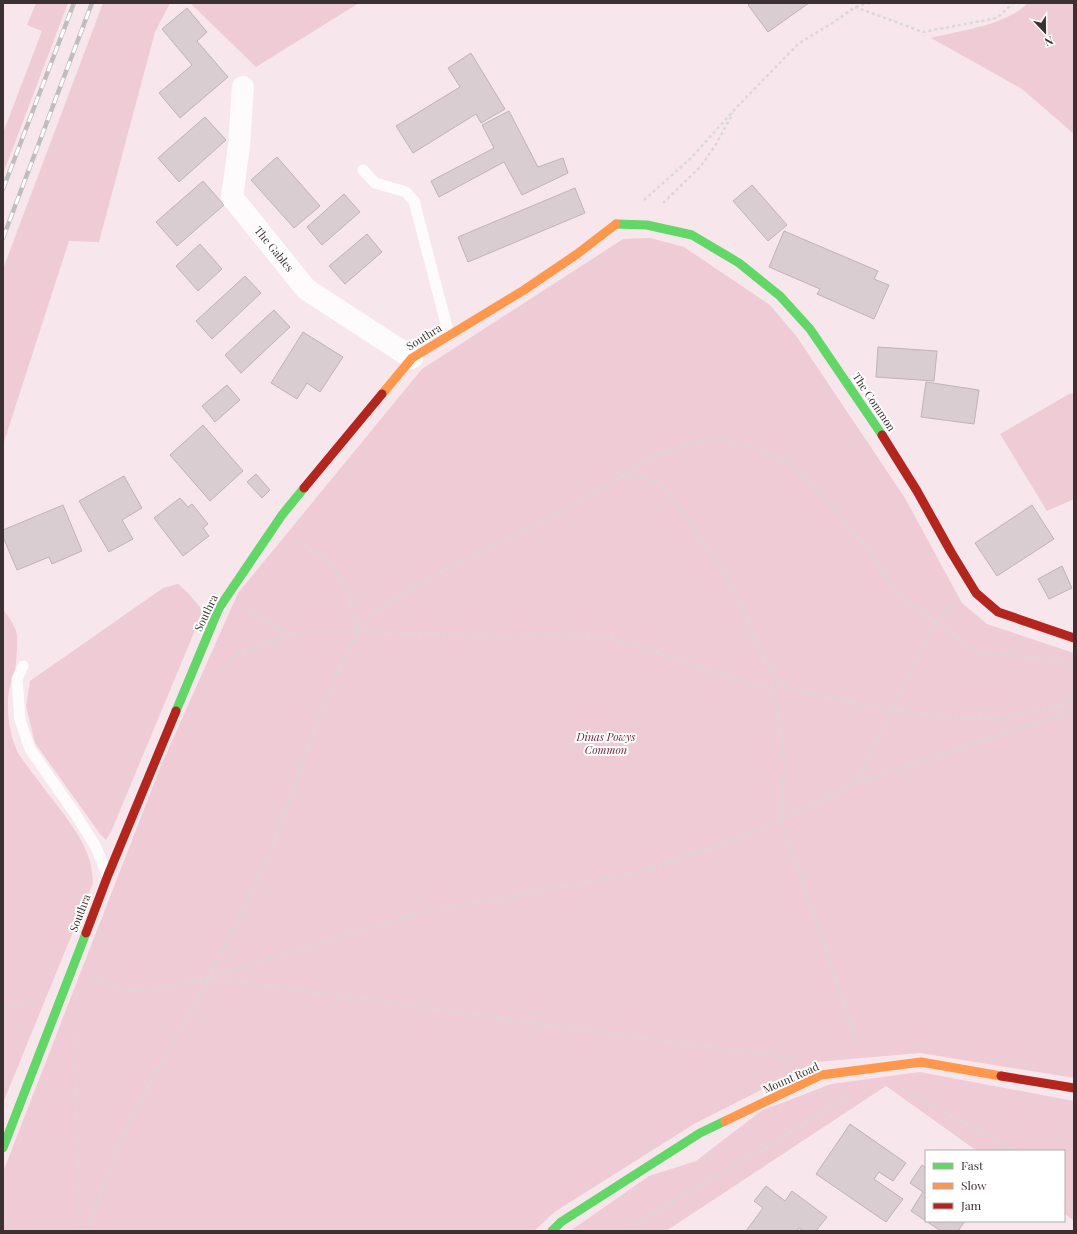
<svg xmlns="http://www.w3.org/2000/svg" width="1077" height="1234" viewBox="0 0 1077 1234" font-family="'Playfair Display',serif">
  <rect width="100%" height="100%" fill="#f7e7ec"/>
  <g fill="#efccd5">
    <polygon points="36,3 68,3 3,174 3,133 42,31 27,25"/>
    <polygon points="103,3 170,3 155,32 99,242 69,241 3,445 3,269"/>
    <polygon points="190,3 359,3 256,67"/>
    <path d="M 1028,3 L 1074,3 L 1074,134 L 1022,89 L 931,38 C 962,30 1005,26 1028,3 Z"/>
    <polygon points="650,238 684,247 770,305 797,337 905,498 962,603 987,624 1074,653 1074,1078 920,1053 816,1062 694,1124 556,1211 534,1231 3,1231 3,1172 160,768 238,593 422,369 623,239"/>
    <polygon points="1074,393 1074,499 1047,511 1000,434 1069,394"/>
    <polygon points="178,584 189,594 203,611 111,832 106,840 100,834 35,743 26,706 30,681 163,588"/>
    <path d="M 3,610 L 4,611 C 9,617 16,627 17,635 C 18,642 16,665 15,672 C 14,677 11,681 10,686 C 5,706 9,734 18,753 C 29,769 41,784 53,800 C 72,825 93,850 93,883 L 3,1103 Z"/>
    <polygon points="920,1072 1074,1101 1074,1221 1064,1213 1064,1151 977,1151 886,1086 666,1231 570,1231 649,1176 696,1161 761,1111 831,1084"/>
  </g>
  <g fill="#dacdd1" stroke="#bfb3b6">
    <polygon points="750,3 809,3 768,32 748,5"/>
    <polygon points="187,8 207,32 197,41 228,77 180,118 159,93 192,65 162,29"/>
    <polygon points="471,53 505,109 481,123 476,114 413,153 396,126 460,87 448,68"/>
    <polygon points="509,111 538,167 563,158 568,173 522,195 504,162 439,197 431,181 494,148 482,125"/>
    <polygon points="205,117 226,140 179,182 158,158"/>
    <polygon points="277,157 320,206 294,228 251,180"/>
    <polygon points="203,181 224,205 177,246 156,222"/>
    <polygon points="752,185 787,225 768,241 733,201"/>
    <polygon points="575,188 585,213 468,262 458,237"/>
    <polygon points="344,194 360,212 322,245 307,227"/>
    <polygon points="784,231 878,271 874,279 889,285 874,319 817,294 820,289 769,267"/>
    <polygon points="367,234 382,252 345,284 329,266"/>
    <polygon points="200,244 222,269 198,291 176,266"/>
    <polygon points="245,276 261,293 212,339 196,321"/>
    <polygon points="274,310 290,327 241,373 225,355"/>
    <polygon points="303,332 343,357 320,392 307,383 297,399 271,383"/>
    <polygon points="878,347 937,351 934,381 876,377"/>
    <polygon points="926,382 979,390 974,424 921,417"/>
    <polygon points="227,385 240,400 215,422 202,406"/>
    <polygon points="203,425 243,471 210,501 170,455"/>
    <polygon points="256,474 270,490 262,498 247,482"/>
    <polygon points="124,476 142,508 122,520 133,539 109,552 79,501"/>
    <polygon points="180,498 188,507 192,504 208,524 203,528 209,536 183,556 154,518"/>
    <polygon points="63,505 82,551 52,564 49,557 17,570 3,537 3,530"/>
    <polygon points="1032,505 1054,539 997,576 975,543"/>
    <polygon points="1062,566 1072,588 1049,599 1038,579"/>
    <polygon points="850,1124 906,1163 893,1181 879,1172 874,1179 903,1199 886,1222 816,1174"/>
    <polygon points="922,1165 926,1168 926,1221 911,1211 923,1192 910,1183"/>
    <polygon points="766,1186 785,1201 792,1191 827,1217 816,1231 804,1231 799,1228 797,1231 746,1231 763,1208 754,1201"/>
    <polygon points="926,1221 965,1221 958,1231 941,1231"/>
  </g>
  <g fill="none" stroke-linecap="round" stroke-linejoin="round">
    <g stroke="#dbd7d8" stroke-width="2.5" stroke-dasharray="3 3" stroke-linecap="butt">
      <polyline points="855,7 923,32 997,18 1013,3"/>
      <polyline points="644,200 691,158 735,109 798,44 834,22 855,7 870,3"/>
      <polyline points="663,203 700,167 715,146 733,113"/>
      <polyline points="622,476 647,478 660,483 683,511 702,541 719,564 746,615 764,660 778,680 787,687"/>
      <polyline points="247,610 290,634"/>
      <polyline points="359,631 398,633 447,634 503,637 534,635 610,637 621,642 635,645 749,683 787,688 866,705 954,718 1000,719 1074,702"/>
      <polyline points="219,670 224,668 238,654 290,634 321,632 357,633 349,594 329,562 294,539"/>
      <polyline points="772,687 782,741 785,766 782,791 781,820 859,1046"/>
      <polyline points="857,781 936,621 955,603"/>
      <polyline points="211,978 796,1059"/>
      <polyline points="94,979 129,990 154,990 209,978 351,933 438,909 596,881 647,870 742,837 830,798 856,782 1074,711"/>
      <polyline points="3,1008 34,1001"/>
      <polyline points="74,1033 80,1231"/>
      <polyline points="902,1089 1002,1143 1012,1151"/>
      <polyline points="1064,1196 1074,1208"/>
      <polyline points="86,1231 123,1136 141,1100 209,978 271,851 322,710 334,680 357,633 370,617 386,604 456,563 523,530 544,521 614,482 637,466 662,453 698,441 718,438 758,449 786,462 808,482 850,527 878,564 897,593 978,653 1050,659 1074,667"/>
      <path d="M 625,1231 C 669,1202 716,1177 762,1150 C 792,1132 820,1112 851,1096"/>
    </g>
    <g stroke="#fefbfc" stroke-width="11">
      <polyline points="363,170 375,183 406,192 414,201 449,335"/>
      <polyline points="23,666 17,679 20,720 30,749 76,815 96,847 107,875"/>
    </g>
    <polyline stroke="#fefbfc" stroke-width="22" points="243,87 239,146 232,197 306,289 412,358"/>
    <g stroke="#63d668" stroke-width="9">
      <polyline points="616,224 647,225 692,235 739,263 780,296 810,329 882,435"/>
      <polyline points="176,711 219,608 282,515 304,488"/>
      <polyline points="3,1148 86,933"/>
      <polyline points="552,1231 561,1222 700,1133 725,1121"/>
    </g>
    <g stroke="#ff974d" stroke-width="9">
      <polyline points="382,394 412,358 524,290 577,254 616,224"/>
      <polyline points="725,1121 821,1075 921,1062 1001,1076"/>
    </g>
    <g stroke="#b3261e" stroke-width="9">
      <polyline points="882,435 917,491 951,552 976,593 998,612 1074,638"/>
      <polyline points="304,488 382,394"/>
      <polyline points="86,933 108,875 176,711"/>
      <polyline points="1001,1076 1074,1088"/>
    </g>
    <defs>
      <g id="rail">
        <polyline points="3,189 74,3"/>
        <polyline points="3,238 92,3"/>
      </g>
    </defs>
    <use href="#rail" stroke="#c1bdbe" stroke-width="4.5"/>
    <use href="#rail" stroke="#fff" stroke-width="3" stroke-dasharray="9" stroke-linecap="butt"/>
  </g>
  <g text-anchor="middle" stroke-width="4" stroke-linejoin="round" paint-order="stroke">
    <g font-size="11" fill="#3b3032" stroke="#fff">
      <text transform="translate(274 249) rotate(51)" y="4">The Gables</text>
      <text transform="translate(424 337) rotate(-32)" y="4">Southra</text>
      <text transform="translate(874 402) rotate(56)" y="4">The Common</text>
      <text transform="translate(206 613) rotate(-64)" y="4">Southra</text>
      <text transform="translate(80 913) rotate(-69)" y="4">Southra</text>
      <text transform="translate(791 1078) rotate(-24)" y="4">Mount Road</text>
    </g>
    <g font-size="11" font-style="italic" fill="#68263e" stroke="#fff">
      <text x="606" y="741">Dinas Powys<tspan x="606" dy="13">Common</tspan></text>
    </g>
  </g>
  <rect width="1077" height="1234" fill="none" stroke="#3b3032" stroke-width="8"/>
  <rect x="925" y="1150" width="140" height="72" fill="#ffffff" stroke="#b1acad"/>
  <rect x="933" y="1163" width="20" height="6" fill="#63d668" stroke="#b1acad"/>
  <text x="961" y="1170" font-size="12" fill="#3b3032">Fast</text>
  <rect x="933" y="1183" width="20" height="6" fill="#ff974d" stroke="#b1acad"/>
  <text x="961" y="1190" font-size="12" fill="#3b3032">Slow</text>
  <rect x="933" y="1203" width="20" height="6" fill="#b3261e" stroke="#b1acad"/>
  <text x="961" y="1210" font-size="12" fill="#3b3032">Jam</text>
  <g transform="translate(1045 32) rotate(158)" stroke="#ffffff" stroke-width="3" paint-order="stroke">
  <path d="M0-3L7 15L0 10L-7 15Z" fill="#3b3032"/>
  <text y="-6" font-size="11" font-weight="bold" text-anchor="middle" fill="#3b3032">N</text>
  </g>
</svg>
